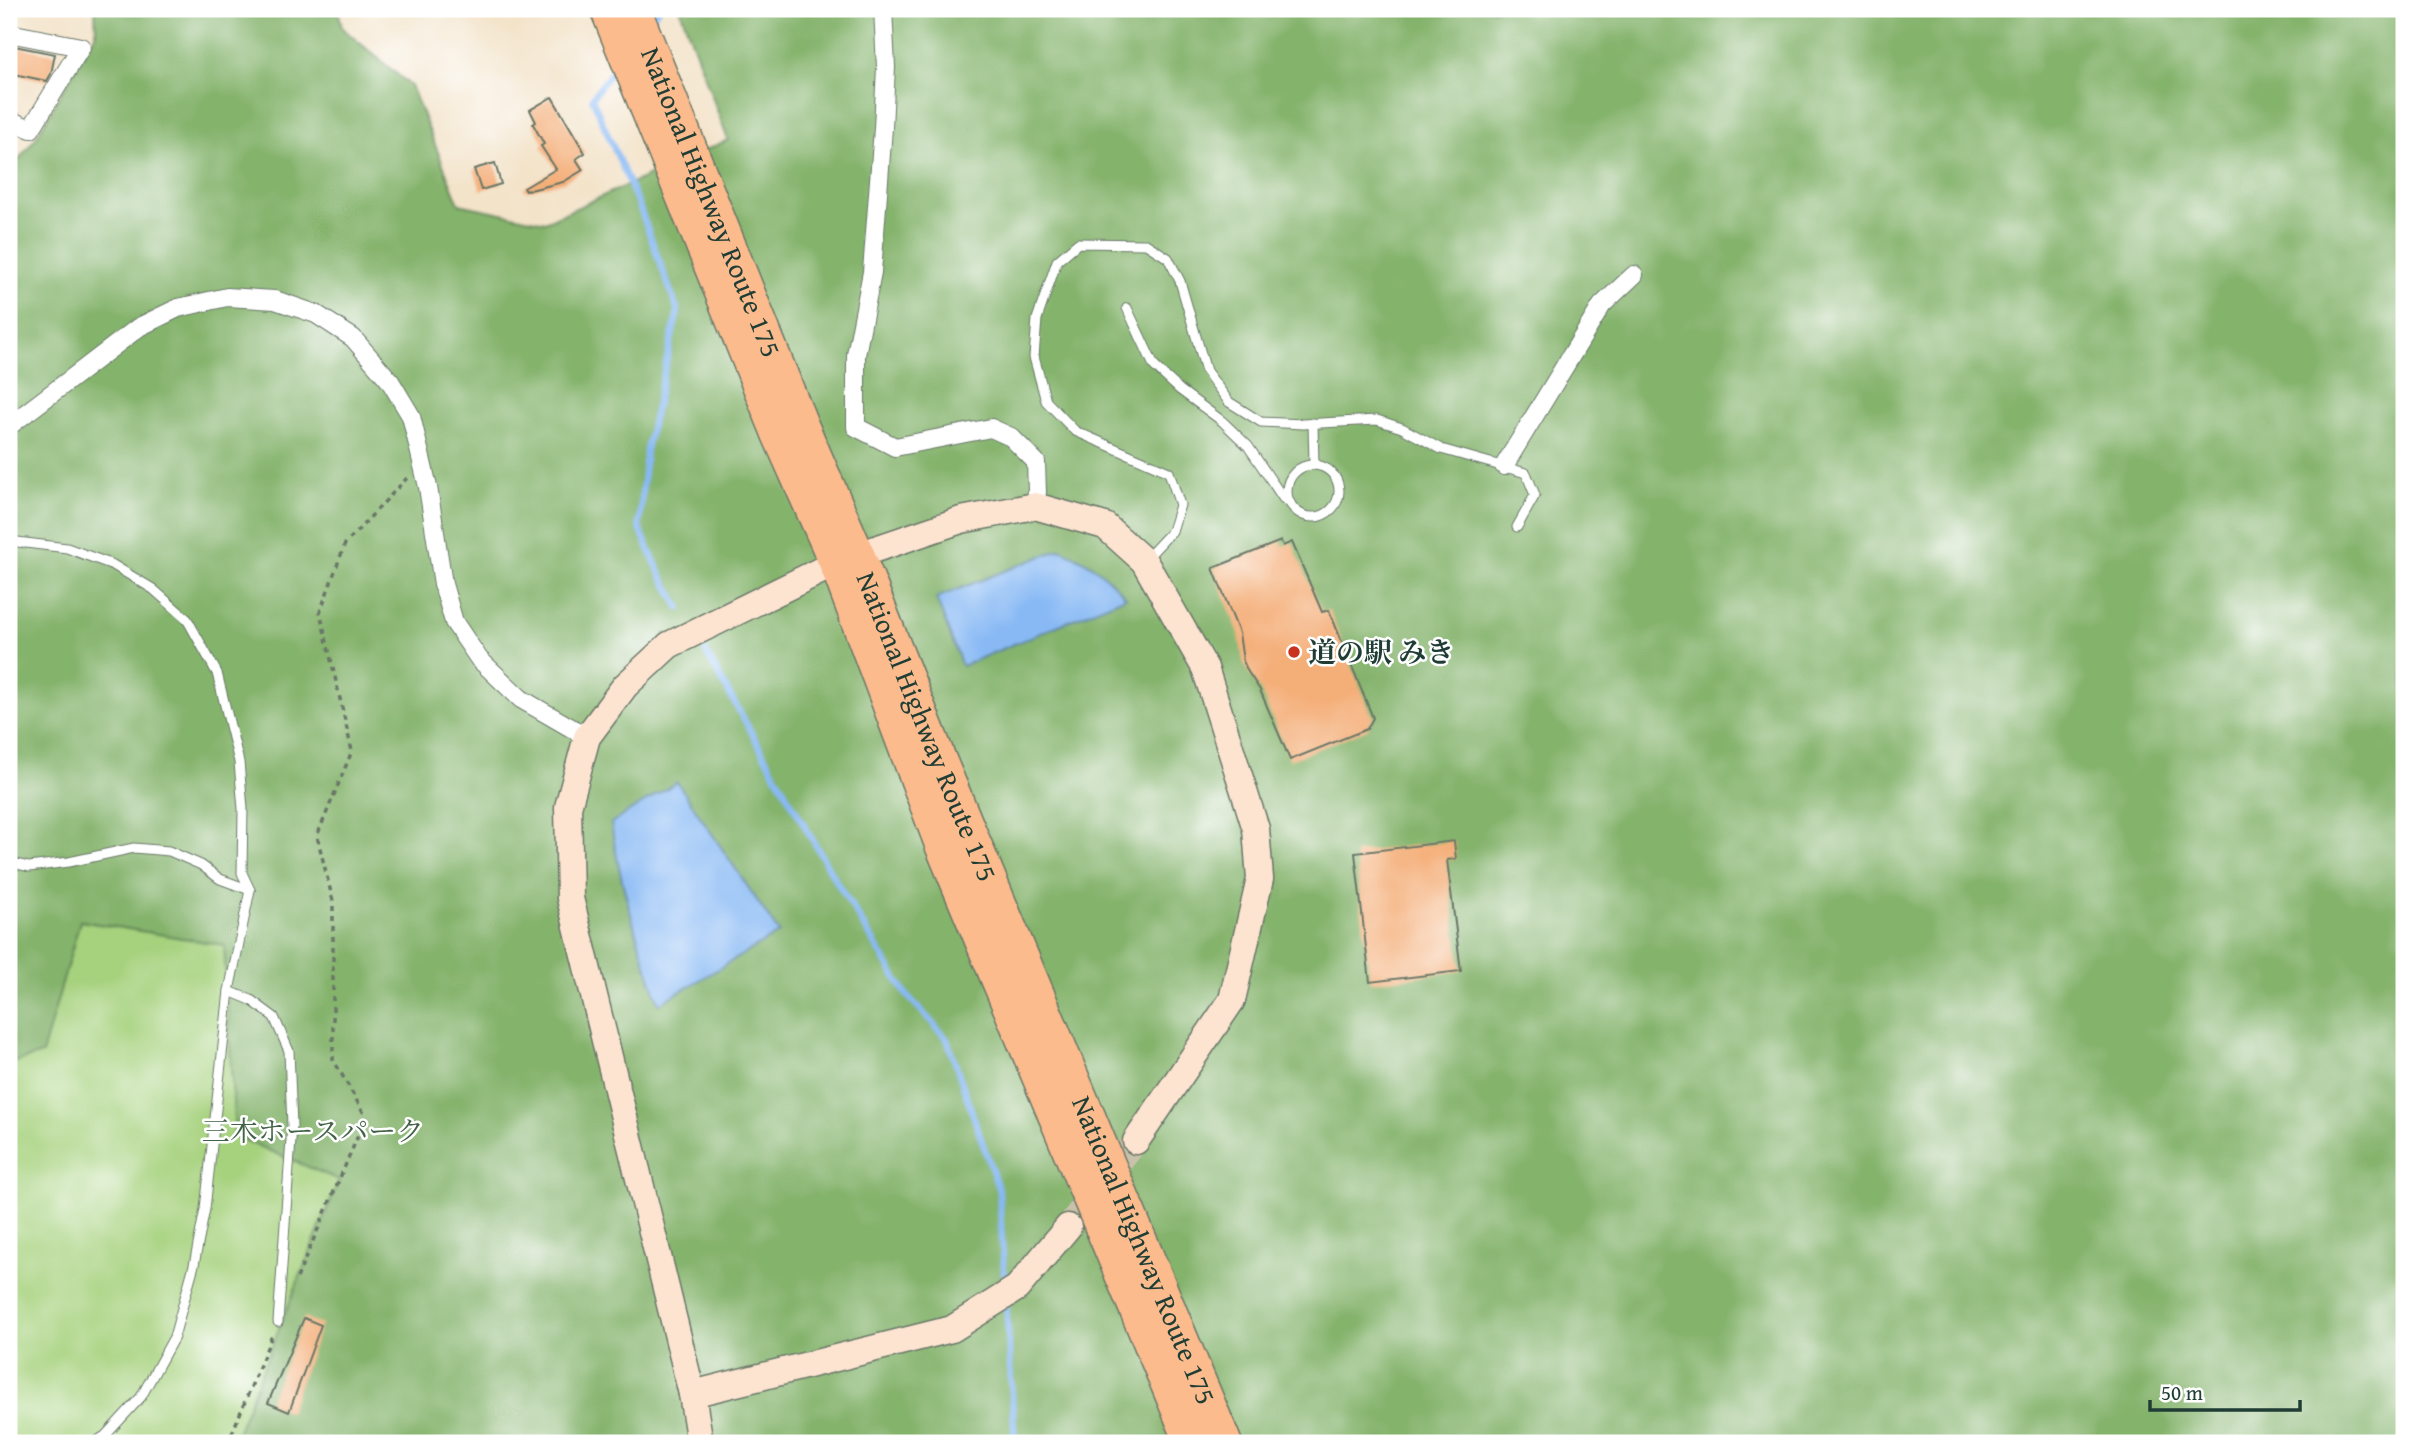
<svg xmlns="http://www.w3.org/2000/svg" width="2413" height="1452" viewBox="0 0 2413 1452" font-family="'Gentium Book Plus','Noto Serif JP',serif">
  <rect width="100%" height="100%" fill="#fff"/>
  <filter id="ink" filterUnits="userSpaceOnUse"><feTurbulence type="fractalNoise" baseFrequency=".0143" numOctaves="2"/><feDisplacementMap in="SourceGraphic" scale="14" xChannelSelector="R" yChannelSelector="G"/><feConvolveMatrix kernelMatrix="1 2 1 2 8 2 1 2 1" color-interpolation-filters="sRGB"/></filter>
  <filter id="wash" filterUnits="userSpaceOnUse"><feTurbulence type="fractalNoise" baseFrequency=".00686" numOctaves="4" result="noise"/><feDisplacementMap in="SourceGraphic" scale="28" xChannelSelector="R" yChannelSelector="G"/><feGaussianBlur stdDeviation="1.57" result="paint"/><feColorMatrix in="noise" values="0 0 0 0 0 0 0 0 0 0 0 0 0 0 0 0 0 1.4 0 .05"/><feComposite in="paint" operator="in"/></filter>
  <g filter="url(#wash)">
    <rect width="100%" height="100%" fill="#f3e3c9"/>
    <polygon fill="#a6d17d" stroke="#628758" stroke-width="2" points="9,425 599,1443 9,1443"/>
    <polygon fill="#84b36c" stroke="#527850" stroke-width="2" points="95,9 338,9 342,28 411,86 459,204 545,222 728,140 680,9 2404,9 2404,1443 233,1443 339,1180 235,1136 224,945 80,921 42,1054 9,1064 9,172 35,139 96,33"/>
    <g fill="#88b9f4" stroke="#547b94" stroke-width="2">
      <path d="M 1060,549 C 1091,562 1103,572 1126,597 L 962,666 L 936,598 Z"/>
      <path d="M 677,782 L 779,933 L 659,1004 C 639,944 620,886 611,823 Z"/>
    </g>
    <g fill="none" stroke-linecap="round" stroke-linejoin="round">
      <g stroke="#88b9f4" stroke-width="6">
        <polyline points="649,21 659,9"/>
        <polyline points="618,63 592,98 639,206 678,311 646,450 639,527 658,569 680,608"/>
        <polyline points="705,651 836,881 906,994 947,1039 999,1191 1005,1288"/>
        <polyline points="1006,1302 1015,1443"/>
      </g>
    </g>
    <g id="blocks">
      <g fill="#f4af79">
        <polygon points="9,45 55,54 51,74 47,81 9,73"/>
        <polygon points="552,97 585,153 576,159 583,170 563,182 526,191 524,188 556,169 541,146 544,144 533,124 536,122 530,110"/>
        <polygon points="495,163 501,184 481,190 474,169"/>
        <polygon points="1281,541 1283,546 1292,542 1322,612 1329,610 1373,718 1367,729 1290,760 1260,690 1248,672 1243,661 1239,633 1213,568"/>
        <polygon points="1454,841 1456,859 1447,860 1461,971 1370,982 1355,853"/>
        <polygon points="304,1318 321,1325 289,1412 268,1403"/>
      </g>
    </g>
  </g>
  <g filter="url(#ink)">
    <use href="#blocks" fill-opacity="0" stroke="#697768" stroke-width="2"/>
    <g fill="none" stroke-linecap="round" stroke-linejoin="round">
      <polyline stroke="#c9c2ab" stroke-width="26" stroke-dasharray="26 13" stroke-linecap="butt" points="1068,1227 1136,1141"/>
      <defs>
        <g id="lane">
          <polyline points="1127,308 1154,366 1180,390 1222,421 1248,446 1283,498 1290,503"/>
          <polyline points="1313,423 1314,464"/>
          <circle cx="1313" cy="491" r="26"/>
          <polyline points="9,541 67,548 113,565 153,589 187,619 217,673 239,762 243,809 242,873 250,890 229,991 205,1209 194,1265 174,1337 141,1397 105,1436 94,1443"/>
          <polyline points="1145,560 1172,531 1180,505 1169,472 1075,431 1046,401 1034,357 1037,319 1057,261 1078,243 1146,244 1168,258 1180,281 1206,371 1229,402 1261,422 1303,424 1377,420 1402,428 1441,449 1526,473 1535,495 1517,527"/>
          <polyline points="9,862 29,867 69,862 134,848 169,851 201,865 220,879 250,890"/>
          <polyline points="229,991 251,1000 274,1017 289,1051 292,1126 278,1322"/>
        </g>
        <g id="street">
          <polyline points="883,9 886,67 883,128 872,272 856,355 856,427 895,447 991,428 1011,437 1036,462 1037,492 1035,506"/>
          <polyline points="9,33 81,47 31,129 9,120"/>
          <polyline points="9,426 139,327 178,308 227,297 275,300 316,314 353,338 390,381 411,416 428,487 443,584 454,622 479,659 521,699 587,737"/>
          <polyline points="1504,466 1602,305 1634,275"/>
        </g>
        <g id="secondary">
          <polyline points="858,555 961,520 1035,506 1105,526 1144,561 1205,668 1256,829 1260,879 1232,1000 1136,1141"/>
          <polyline points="692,1394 952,1329 1017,1288 1068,1227"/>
          <polyline points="700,1443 692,1394 570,898 568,807 587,737 625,686 669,645 836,563"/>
        </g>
        <g id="highway">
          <polyline points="607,9 779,435 836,563 942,846 1192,1443"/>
          <path id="s1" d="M 634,9 L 801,424 L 858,555 L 940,761 L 1225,1443"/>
        </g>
      </defs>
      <use href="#lane" stroke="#697768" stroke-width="11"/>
      <use href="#street" stroke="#697768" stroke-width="20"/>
      <use href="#secondary" stroke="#697768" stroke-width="29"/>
      <use href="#highway" stroke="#697768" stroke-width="36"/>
      <g stroke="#697768" stroke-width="3.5" stroke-dasharray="5 5" stroke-linecap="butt">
        <polyline points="297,1278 366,1117 333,1059 333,901 317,836 352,751 320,612 345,544 407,478"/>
        <polyline points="228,1443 273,1333"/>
      </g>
      <use href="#lane" stroke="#fff" stroke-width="9"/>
      <use href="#street" stroke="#fff" stroke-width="18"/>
      <use href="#secondary" stroke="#fde4d1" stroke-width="26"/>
      <use href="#highway" stroke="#fbbb8d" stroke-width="33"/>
    </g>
  </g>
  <circle fill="#c8321e" stroke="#fff" stroke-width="2.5" cx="1294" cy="652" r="7"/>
  <g text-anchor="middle" stroke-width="5" stroke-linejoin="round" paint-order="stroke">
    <g font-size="28" fill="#1f3d34" stroke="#fff">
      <text dy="10" stroke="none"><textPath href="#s1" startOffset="208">National Highway Route 175</textPath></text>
      <text dy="10" stroke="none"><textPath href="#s1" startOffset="775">National Highway Route 175</textPath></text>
      <text dy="10" stroke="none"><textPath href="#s1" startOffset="1342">National Highway Route 175</textPath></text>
    </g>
    <g font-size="28" font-weight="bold" fill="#1f3d34" stroke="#fff" text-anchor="start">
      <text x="1308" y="662">道の駅 みき</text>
    </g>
    <g font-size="28" fill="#416246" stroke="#fff">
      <text x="313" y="1141">三木ホースパーク</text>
    </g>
  </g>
  <rect width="2413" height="1452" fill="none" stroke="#fff" stroke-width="35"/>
  <path d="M2150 1400v10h150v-10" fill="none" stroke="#1f3d34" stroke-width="3.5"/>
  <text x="2161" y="1400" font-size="21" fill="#1f3d34" stroke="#ffffff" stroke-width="5" paint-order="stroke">50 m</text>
</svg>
